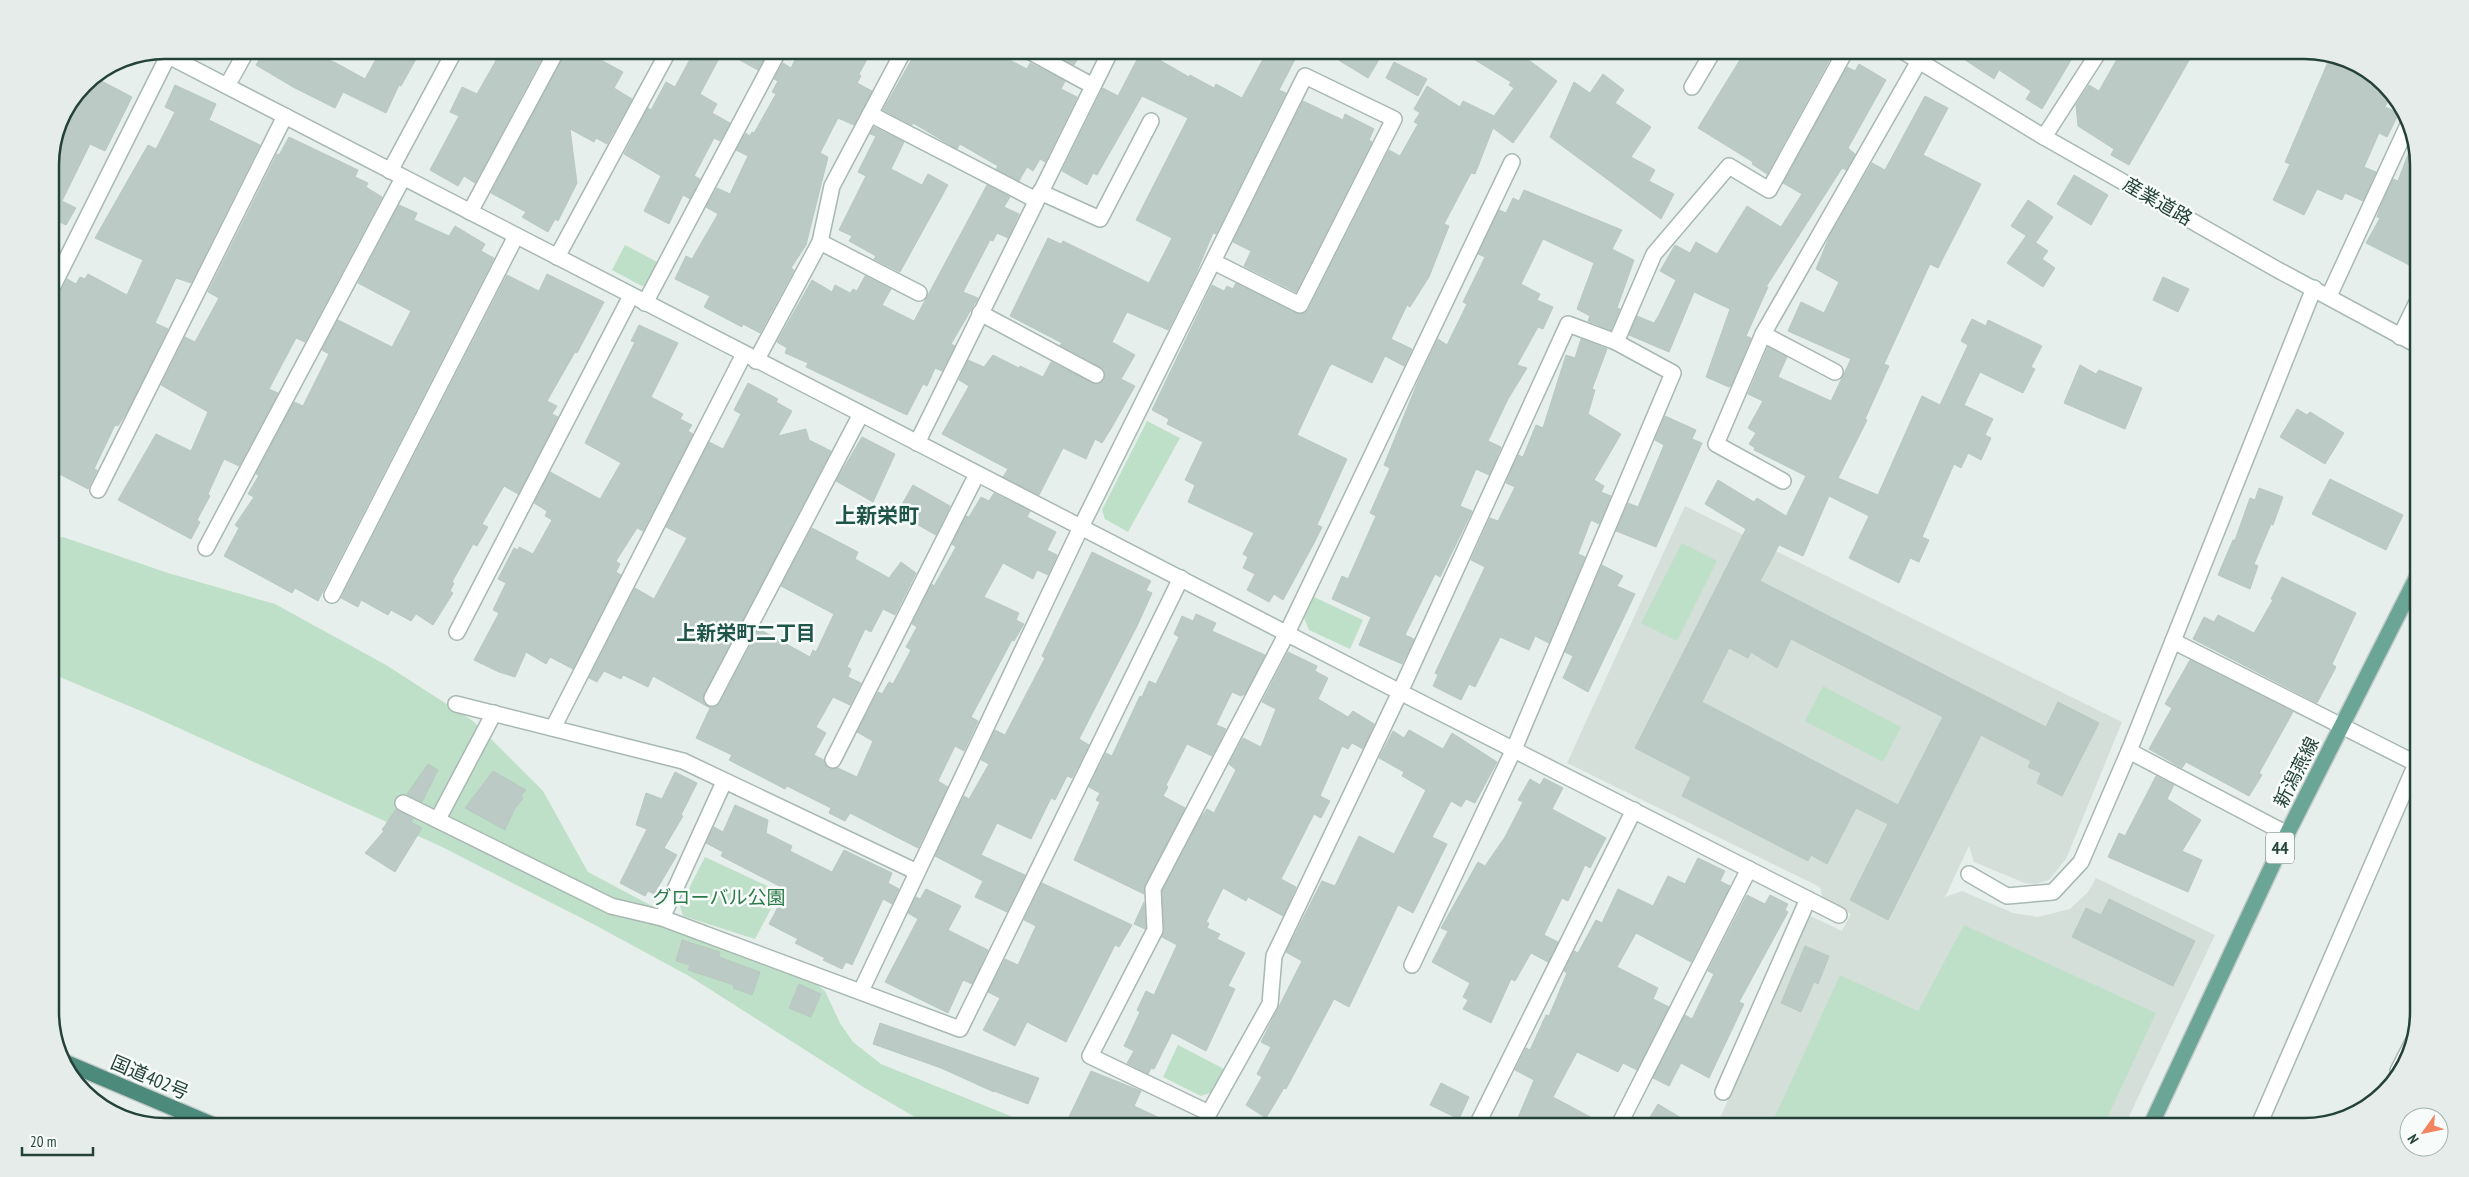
<svg xmlns="http://www.w3.org/2000/svg" width="2469" height="1177" viewBox="0 0 2469 1177" font-family="'PT Sans Narrow','Noto Sans JP',sans-serif">
  <rect width="100%" height="100%" fill="#e6efeb"/>
  <polygon fill="#d4dfda" points="1685,506 2122,722 2066,859 2049,880 2036,884 2025,883 1974,862 1969,846 1945,897 1962,891 2013,913 2038,917 2070,909 2088,892 2096,878 2215,935 2124,1127 1716,1127 1810,916 1842,931 1851,914 1823,899 1820,887 1567,763"/>
  <g fill="#bfe0c8">
    <polygon points="625,245 661,264 650,284 642,286 612,270"/>
    <polygon points="1147,421 1180,438 1128,532 1105,519 1102,510"/>
    <polygon points="63,537 168,573 275,604 386,665 473,721 543,791 588,872 667,914 802,973 825,991 840,1023 853,1042 881,1064 1038,1127 932,1127 865,1088 689,976 593,924 440,846 141,711 50,673 50,539"/>
    <polygon points="1682,543 1717,561 1677,641 1641,623"/>
    <polygon points="1314,597 1363,620 1350,649 1309,630 1304,618"/>
    <polygon points="1823,686 1901,727 1883,762 1805,721"/>
    <polygon points="705,857 780,892 755,939 683,916 680,906"/>
    <polygon points="1964,925 2156,1013 2103,1127 1770,1127 1840,975 1918,1011"/>
    <polygon points="1178,1045 1224,1069 1213,1092 1201,1096 1163,1077"/>
  </g>
  <g fill="#bbcac4" stroke="#b8c9c2" fill-rule="evenodd">
    <polygon points="265,50 304,50 336,63 365,79 381,50 421,50 401,86 399,85 386,113 343,92 335,108 293,87 256,65"/>
    <polygon points="502,50 546,50 475,183 464,176 458,186 430,170 459,116 450,112 462,87 477,94"/>
    <polygon points="566,50 605,50 599,59 623,72 614,88 632,99 607,144 596,138 594,142 570,129 577,183 558,221 555,219 548,232 522,217 526,212 491,193"/>
    <polygon points="695,50 761,50 767,53 758,70 723,51 700,94 717,104 712,113 730,123 720,141 714,138 694,176 700,179 690,199 683,195 669,224 644,211 661,176 624,154 648,108 651,110 666,82 675,87"/>
    <polygon points="800,50 872,50 859,74 861,76 857,83 872,91 854,125 838,118 820,153 828,157 806,245 791,268 794,270 760,333 743,324 742,327 704,307 710,296 675,279 686,256 692,259 718,214 706,207 717,188 730,194 748,156 736,150 746,133 750,136 752,132 754,133 776,94 772,92 778,81 774,79 783,63 791,68"/>
    <polygon points="917,50 990,50 1027,69 1030,63 1065,81 1061,89 1077,97 1045,162 1040,159 1033,171 1027,167 1019,181 996,169 998,166 960,144 957,149 913,123 912,125 883,110"/>
    <polygon points="1047,50 1083,50 1074,65"/>
    <polygon points="1142,50 1189,77 1190,75 1214,88 1216,84 1242,98 1268,50 1300,50 1279,90 1286,93 1216,234 1213,233 1195,276 1168,330 1127,312 1112,342 1135,355 1121,379 1135,386 1112,427 1102,443 1095,439 1086,459 1063,448 1039,495 1003,477 1008,469 942,434 969,386 959,380 968,360 984,367 993,355 1019,368 1020,366 1043,377 1051,362 1092,383 1100,383 1104,379 1104,370 1100,367 1060,345 1062,343 1010,316 1048,238 1061,244 1063,241 1149,283 1172,238 1136,220 1188,118 1142,96 1097,175 1093,173 1087,185 1062,171 1103,88 1118,96"/>
    <polygon points="1322,50 1370,50 1381,56 1368,78"/>
    <polygon points="1459,50 1515,50 1557,81 1513,143 1493,128 1475,174 1471,173 1444,224 1449,226 1429,277 1410,307 1407,305 1391,339 1412,349 1404,366 1385,356 1372,383 1332,364 1329,367 1297,435 1347,459 1317,525 1322,527 1313,545 1283,600 1274,594 1269,602 1247,590 1255,574 1243,568 1248,557 1243,554 1254,533 1188,502 1195,485 1185,480 1203,442 1167,424 1169,419 1152,410 1212,285 1224,291 1227,286 1233,289 1236,283 1296,313 1301,314 1308,310 1389,150 1400,156 1418,124 1414,122 1420,113 1414,109 1427,86 1460,107 1463,101 1494,116 1514,88 1509,85 1511,82"/>
    <polygon points="1746,50 1819,50 1831,57 1767,174 1752,164 1753,162 1698,128"/>
    <polygon points="1950,50 2077,50 2042,109 2026,99 2031,91 1999,70 1994,79"/>
    <polygon points="2130,50 2151,60 2157,50 2195,50 2129,165 2111,155 2114,149 2078,126 2076,105 2089,85 2099,91 2120,54 2126,58"/>
    <polygon points="2331,55 2348,59 2391,94 2385,107 2399,113 2387,137 2379,133 2364,167 2376,172 2363,201 2345,193 2342,200 2317,189 2304,215 2273,200 2290,164 2285,162"/>
    <polygon points="1394,62 1427,79 1418,96 1386,78"/>
    <polygon points="1859,64 1886,80 1848,148 1855,154 1846,170 1842,168 1766,287 1768,287 1746,336 1751,338 1731,386 1729,387 1706,377 1730,309 1694,292 1669,352 1629,335 1637,316 1654,323 1659,315 1676,280 1660,271 1675,245 1690,253 1696,242 1717,254 1747,206 1781,227 1802,194 1783,183 1847,67 1855,71"/>
    <polygon points="1603,74 1624,90 1615,103 1651,127 1631,157 1655,170 1649,181 1674,194 1661,219 1550,137 1574,82 1590,93"/>
    <polygon points="94,77 132,97 105,151 90,144 62,201 76,208 66,225 53,219 50,224 50,157 59,121 84,83"/>
    <polygon points="175,85 216,104 209,120 260,145 191,283 176,278 155,323 168,329 128,410 118,426 115,425 94,469 97,470 88,489 50,469 50,301 58,297 67,279 76,284 80,277 85,279 88,274 127,295 143,260 95,238 148,145 156,149 175,112 165,107"/>
    <path d="M 1925,96 L 1948,108 L 1923,155 L 1981,184 L 1938,268 L 1930,264 L 1884,364 L 1889,366 L 1865,419 L 1867,420 L 1838,478 L 1878,495 L 1922,396 L 1940,405 L 1968,345 L 1961,341 L 1972,319 L 1986,326 L 1988,320 L 2042,346 L 2031,367 L 2035,369 L 2023,393 L 1980,372 L 1964,405 L 1993,419 L 1985,435 L 1991,438 L 1981,460 L 1968,453 L 1961,468 L 1954,464 L 1922,537 L 1929,540 L 1919,562 L 1910,558 L 1899,583 L 1849,558 L 1869,516 L 1829,496 L 1803,556 L 1779,545 L 1760,581 L 2046,727 L 2058,702 L 2099,723 L 2062,796 L 2037,783 L 2041,773 L 2028,767 L 2031,761 L 1981,735 L 1888,920 L 1850,900 L 1888,824 L 1856,808 L 1827,864 L 1811,855 L 1808,861 L 1682,796 L 1691,777 L 1635,748 L 1746,529 L 1705,504 L 1718,480 L 1754,502 L 1757,498 L 1786,516 L 1806,476 L 1754,450 L 1755,448 L 1749,444 L 1756,433 L 1748,428 L 1763,401 L 1748,394 L 1768,347 L 1787,357 L 1778,377 L 1831,401 L 1851,359 L 1788,331 L 1801,302 L 1824,313 L 1839,282 L 1816,269 L 1830,235 L 1872,163 L 1885,170 ZM 1791,639 L 1943,717 L 1898,805 L 1702,702 L 1729,648 L 1748,658 L 1751,652 L 1777,668 Z"/>
    <polygon points="1303,101 1343,120 1345,114 1374,129 1369,140 1372,142 1296,292 1244,266 1251,251 1233,242"/>
    <polygon points="874,127 904,142 891,169 922,185 928,174 948,185 900,272 874,259 876,256 849,241 852,236 839,230 866,176 858,172 876,136 870,134"/>
    <polygon points="289,137 358,170 355,177 368,183 366,187 382,197 305,342 296,338 269,389 278,393 239,466 224,459 208,494 210,496 197,520 200,522 191,539 118,500 156,434 191,451 208,412 161,385 185,337 195,342 219,298 208,292 277,154 279,155"/>
    <polygon points="2413,141 2419,157 2419,270 2366,243 2380,218 2377,217 2380,208 2393,179 2398,181"/>
    <polygon points="2074,175 2108,195 2091,225 2057,204"/>
    <polygon points="987,185 1010,197 1004,207 1019,214 1008,238 997,233 993,241 990,240 963,292 978,298 951,344 955,346 942,371 935,368 927,386 923,384 907,415 806,367 808,363 785,353 787,348 777,342 812,280 832,292 835,285 850,293 853,289 857,291 865,276 891,289 882,305 914,321"/>
    <polygon points="1524,190 1622,230 1612,249 1634,260 1617,308 1620,309 1611,330 1588,321 1590,316 1577,309 1594,263 1543,239 1521,284 1540,294 1537,300 1553,307 1543,329 1538,327 1517,365 1527,368 1508,399 1488,441 1501,447 1489,475 1476,469 1460,506 1472,511 1440,577 1435,574 1405,635 1414,639 1402,664 1359,645 1371,617 1332,599 1342,576 1348,579 1376,516 1370,513 1390,468 1384,465 1419,379 1438,339 1447,345 1467,304 1463,302 1485,257 1478,254 1499,210 1506,213 1513,198 1519,201"/>
    <polygon points="2028,200 2053,217 2036,242 2011,226"/>
    <polygon points="399,205 417,213 414,220 449,236 455,226 485,244 481,251 494,258 318,601 295,588 292,593 224,556 239,528 235,525 254,497 248,494 259,475 256,474 294,402 303,406 329,354 322,350 338,320 392,347 411,311 358,283"/>
    <polygon points="2026,236 2048,251 2042,259 2055,268 2043,287 2007,263"/>
    <polygon points="547,274 604,302 577,353 575,352 547,401 557,406 552,414 558,417 518,494 504,486 482,524 488,527 477,546 473,544 452,582 454,583 450,591 453,593 433,625 416,614 411,621 391,610 388,615 361,600 358,607 341,598 507,275 539,291"/>
    <polygon points="2163,277 2189,289 2178,312 2153,300"/>
    <polygon points="639,325 678,343 651,397 683,414 680,419 692,425 688,431 693,434 643,531 637,528 616,561 620,564 616,572 621,575 573,669 550,657 546,664 526,652 515,677 499,672 474,660 499,613 493,610 506,583 498,579 514,548 518,550 519,547 533,554 552,520 545,516 547,511 534,503 550,472 600,499 621,463 585,443 635,342 631,341"/>
    <polygon points="1581,339 1607,349 1592,389 1595,390 1588,414 1621,434 1594,480 1604,486 1601,492 1611,496 1599,524 1591,520 1578,554 1585,557 1549,643 1535,636 1529,650 1500,637 1475,687 1469,684 1461,700 1433,686 1438,675 1435,673 1485,567 1471,560 1490,518 1498,521 1515,487 1506,483 1518,455 1523,457 1536,425 1543,428 1566,355 1575,358"/>
    <polygon points="2080,365 2096,374 2099,370 2142,388 2125,429 2064,403"/>
    <polygon points="748,383 778,399 776,402 792,411 778,436 806,429 809,440 831,451 704,694 704,703 713,707 720,703 759,629 810,657 813,650 816,652 834,614 781,586 812,528 858,552 855,559 889,578 901,562 916,573 895,615 883,609 871,632 865,629 847,667 851,669 848,677 861,683 850,705 833,697 816,727 826,733 814,755 824,760 829,769 838,768 857,777 873,741 857,732 878,692 882,694 889,682 893,684 911,650 906,647 917,627 912,624 932,584 934,586 956,547 952,544 966,516 969,517 981,497 989,501 994,493 1030,511 1027,517 1056,532 1047,550 1057,555 1048,575 1037,570 1033,579 1003,563 984,597 1019,613 1016,620 1024,624 1014,641 1012,640 971,717 978,721 964,751 955,746 938,781 948,787 918,848 850,813 845,821 829,813 831,808 787,786 785,789 729,760 732,755 696,738 710,708 653,676 648,687 623,675 621,679 604,671 597,682 589,678 635,588 654,599 687,538 666,527 709,442 723,449 741,414 734,410"/>
    <polygon points="2297,409 2307,415 2310,412 2344,433 2325,464 2280,437"/>
    <polygon points="1665,416 1696,430 1692,439 1702,443 1656,547 1616,531 1628,503 1638,507 1664,445 1655,440"/>
    <polygon points="862,437 895,454 873,502 836,481"/>
    <polygon points="2330,479 2403,515 2386,550 2312,514"/>
    <polygon points="913,485 950,506 936,535 897,513"/>
    <polygon points="2259,488 2283,497 2273,525 2271,524 2254,564 2258,566 2250,589 2218,575 2233,540 2235,540 2250,498 2255,500"/>
    <polygon points="1092,552 1151,581 1146,590 1152,593 1137,626 1079,739 1089,745 1072,778 1067,776 1055,800 1051,798 1031,839 997,823 981,855 1025,875 1007,912 975,897 983,881 935,856 964,796 969,799 989,764 981,760 995,730 1005,735 1045,658 1042,656"/>
    <polygon points="1602,565 1623,576 1617,586 1635,594 1588,692 1563,678 1573,656 1565,652"/>
    <polygon points="2282,577 2356,613 2332,664 2336,667 2317,703 2193,639 2204,617 2214,622 2218,615 2254,633 2273,600 2271,599"/>
    <polygon points="1196,614 1216,623 1212,631 1265,655 1245,694 1241,696 1232,692 1216,725 1226,729 1212,756 1187,744 1166,785 1168,787 1163,796 1185,808 1145,885 1144,894 1074,860 1100,802 1096,800 1100,793 1089,787 1106,753 1112,756 1140,696 1142,697 1149,681 1156,684 1179,637 1174,634 1182,616 1193,621"/>
    <polygon points="1288,652 1317,666 1315,671 1328,678 1318,699 1348,717 1353,711 1374,724 1363,749 1352,743 1348,749 1342,746 1320,796 1330,801 1321,818 1314,814 1281,879 1296,887 1283,916 1248,897 1246,901 1223,888 1206,922 1209,923 1207,928 1220,934 1217,939 1245,953 1228,986 1235,989 1206,1051 1172,1033 1154,1069 1151,1068 1148,1074 1127,1063 1134,1051 1124,1046 1140,1012 1137,1010 1146,991 1154,995 1177,945 1162,937 1164,930 1162,891 1201,817 1207,809 1214,813 1236,770 1229,764 1243,738 1261,747 1276,709 1262,702"/>
    <polygon points="2190,660 2293,712 2259,773 2262,775 2249,796 2186,762 2182,768 2149,749 2172,708 2165,704"/>
    <polygon points="1409,730 1443,749 1452,733 1497,762 1475,803 1466,799 1461,807 1451,801 1432,837 1447,844 1413,913 1398,905 1349,1007 1334,999 1286,1089 1284,1088 1266,1118 1246,1105 1262,1077 1257,1074 1271,1047 1261,1042 1302,961 1286,952 1322,881 1335,886 1359,836 1394,854 1426,790 1402,776 1404,772 1379,758 1393,731 1404,738"/>
    <polygon points="428,764 438,770 422,802 407,794"/>
    <polygon points="493,771 526,790 521,796 523,798 514,810 505,830 465,808"/>
    <polygon points="675,772 697,783 681,815 683,816 664,848 677,855 654,894 648,891 645,896 620,883 647,829 636,825 646,793 662,799"/>
    <polygon points="2156,776 2174,785 2167,799 2201,820 2182,851 2202,860 2188,892 2108,857 2119,833 2125,836"/>
    <polygon points="1544,778 1563,788 1552,809 1606,838 1590,868 1585,865 1568,901 1562,898 1544,935 1558,942 1548,962 1531,953 1515,981 1511,979 1491,1023 1463,1009 1468,1000 1463,997 1470,983 1432,962 1448,931 1441,928 1478,862 1485,866 1505,837 1523,802 1518,800 1530,779 1540,785"/>
    <polygon points="735,805 768,820 766,833 792,846 790,851 832,872 844,850 892,873 888,883 899,889 892,904 883,899 852,965 846,962 842,969 823,960 825,958 795,943 798,939 769,924 787,890 721,856 723,852 706,843 714,827 723,832"/>
    <polygon points="396,809 413,819 411,822 422,828 395,872 365,853 384,831 382,830"/>
    <polygon points="1698,858 1725,871 1720,881 1730,886 1691,962 1636,933 1617,967 1658,988 1653,999 1669,1007 1637,1070 1623,1063 1618,1072 1577,1052 1553,1097 1609,1127 1514,1127 1534,1080 1515,1070 1526,1048 1530,1050 1546,1015 1549,1016 1567,973 1564,971 1574,951 1578,953 1596,920 1602,923 1618,889 1653,906 1668,876 1685,884"/>
    <polygon points="1042,883 1132,925 1119,947 1115,945 1066,1042 1027,1022 1015,1046 983,1030 1000,998 988,992 1005,959 1018,965 1036,926 1024,920"/>
    <polygon points="926,889 961,906 948,930 988,950 972,984 963,980 948,1013 885,982 918,919 908,913 916,897 920,899"/>
    <polygon points="1747,895 1765,904 1770,895 1788,904 1785,910 1788,912 1739,1002 1744,1004 1709,1078 1681,1063 1669,1086 1653,1078 1685,1015 1692,1019 1714,974 1708,971"/>
    <polygon points="2109,899 2195,941 2173,986 2072,937 2086,908 2101,915"/>
    <polygon points="1144,902 1146,928 1145,929 1134,924"/>
    <polygon points="682,940 720,952 719,957 760,972 752,995 733,988 734,985 688,970 690,965 676,961"/>
    <polygon points="1805,946 1829,956 1818,984 1814,982 1801,1012 1781,1003"/>
    <polygon points="799,984 821,994 811,1017 789,1008"/>
    <polygon points="880,1023 1039,1078 1028,1104 994,1091 994,1092 941,1068 873,1044"/>
    <polygon points="1091,1071 1141,1091 1134,1106 1179,1127 1085,1127 1068,1119"/>
    <polygon points="1441,1083 1469,1097 1459,1119 1430,1105"/>
    <polygon points="1658,1104 1696,1127 1644,1127"/>
  </g>
  <g fill="none" stroke-linecap="round" stroke-linejoin="round">
    <defs>
      <g id="minor">
        <polyline points="1027,50 1093,86"/>
        <polyline points="159,51 1400,692 1839,915"/>
        <polyline points="227,86 247,50"/>
        <polyline points="1692,87 1714,50"/>
        <polyline points="870,114 1036,200"/>
        <polyline points="2044,137 2100,50"/>
        <polyline points="1512,162 1287,633 1153,889 1155,930 1090,1056 1209,1113 1270,1004 1274,956 1400,692 1568,324 1616,342"/>
        <polyline points="390,171 455,50"/>
        <polyline points="1040,192 1100,219 1151,121"/>
        <polyline points="470,212 557,50"/>
        <polyline points="820,242 919,293"/>
        <polyline points="557,257 669,50"/>
        <polyline points="50,292 168,56"/>
        <polyline points="2329,296 2408,125"/>
        <polyline points="645,303 779,50"/>
        <polyline points="980,313 1096,375"/>
        <polyline points="1763,334 1835,372"/>
        <polyline points="2400,337 2419,298"/>
        <polyline points="756,361 820,242 832,186 904,50"/>
        <polyline points="917,443 1111,50"/>
        <polyline points="1783,481 1716,444 1763,334 1919,61 1923,50"/>
        <polyline points="98,490 285,116"/>
        <polyline points="206,548 403,178"/>
        <polyline points="332,595 516,236"/>
        <polyline points="457,632 631,296"/>
        <polyline points="2173,641 2419,765"/>
        <polyline points="712,698 861,414"/>
        <polyline points="456,704 683,761 917,872"/>
        <polyline points="553,728 744,354"/>
        <polyline points="2129,751 2287,834"/>
        <polyline points="833,760 977,474"/>
        <polyline points="403,803 611,906 662,918 960,1029 1181,578"/>
        <polyline points="438,819 494,713"/>
        <polyline points="1969,874 2007,896 2053,892 2081,862 2129,751 2314,288"/>
        <polyline points="662,918 724,782"/>
        <polyline points="1412,965 1514,749 1673,373 1616,342 1654,254 1729,166 1769,190 1846,50"/>
        <polyline points="861,991 1081,527 1305,76 1394,119 1300,305 1214,262"/>
        <polyline points="2398,1071 2414,1040"/>
        <polyline points="1723,1092 1808,899"/>
        <polyline points="1476,1127 1634,810"/>
        <polyline points="1618,1127 1749,869"/>
        <polyline points="2258,1127 2416,764"/>
      </g>
      <polyline id="tertiary" points="1901,50 2044,137 2278,270 2419,346"/>
      <polyline id="primary" points="2150,1127 2287,834 2419,573"/>
      <polyline id="trunk" points="67,1063 218,1127"/>
    </defs>
    <use href="#minor" stroke="#a8b8b2" stroke-width="18"/>
    <use href="#tertiary" stroke="#a8b8b2" stroke-width="18"/>
    <use href="#primary" stroke="#c2cac8" stroke-width="18"/>
    <use href="#trunk" stroke="#c2cac8" stroke-width="18"/>
    <use href="#minor" stroke="#fff" stroke-width="15"/>
    <use href="#tertiary" stroke="#fff" stroke-width="15"/>
    <use href="#primary" stroke="#6aa596" stroke-width="15"/>
    <use href="#trunk" stroke="#4c8a7c" stroke-width="15"/>
  </g>
  <g text-anchor="middle" stroke-width="5" stroke-linejoin="round" paint-order="stroke">
    <rect fill="#f7fbf9" stroke="#637a73" stroke-width="1" x="2266" y="832.5" width="28" height="31" rx="4"/>
    <g font-size="18" font-weight="bold" fill="#24423a">
      <text x="2280" y="854">44</text>
    </g>
    <g font-size="19" fill="#24423a" stroke="#f7fbf9">
      <text transform="translate(2158 201) rotate(30)" y="7">産業道路</text>
      <text transform="translate(2296 772) rotate(-63)" y="7">新潟燕線</text>
      <text transform="translate(150 1077) rotate(23)" y="7">国道402号</text>
    </g>
    <g font-size="19" fill="#2d7a4b" stroke="#f7fbf9">
      <text x="719" y="904">グローバル公園</text>
    </g>
    <g font-size="20" font-weight="bold" fill="#1f5548" stroke="#f7fbf9">
      <text x="746" y="640">上新栄町二丁目</text>
    </g>
    <g font-size="21" font-weight="bold" fill="#1f5548" stroke="#f7fbf9">
      <text x="877" y="523">上新栄町</text>
    </g>
  </g>
  <path d="M0 0H2469V1177H0ZM165 59H2304A106 106 0 0 1 2410 165V1012A106 106 0 0 1 2304 1118H165A106 106 0 0 1 59 1012V165A106 106 0 0 1 165 59Z" fill="#e6ecea" fill-rule="evenodd"/>
  <path fill="none" stroke="#24423a" stroke-width="2.5" d="M165 59H2304A106 106 0 0 1 2410 165V1012A106 106 0 0 1 2304 1118H165A106 106 0 0 1 59 1012V165A106 106 0 0 1 165 59Z"/>
  <g transform="translate(2424 1132) rotate(237)"><circle r="24" fill="#f7fbf9" stroke="#a3b1ad"/>
  <path d="M0-4L9 19L0 12L-9 19Z" fill="#f4845f"/>
  <text y="-8" font-size="14" font-weight="bold" text-anchor="middle" fill="#24423a">N</text>
  </g>
  <path d="M22 1147v8h71v-8" fill="none" stroke="#24423a" stroke-width="2.5"/>
  <text x="30" y="1147" font-size="15" fill="#24423a" stroke="#f7fbf9" stroke-width="4" paint-order="stroke">20 m</text>
</svg>
